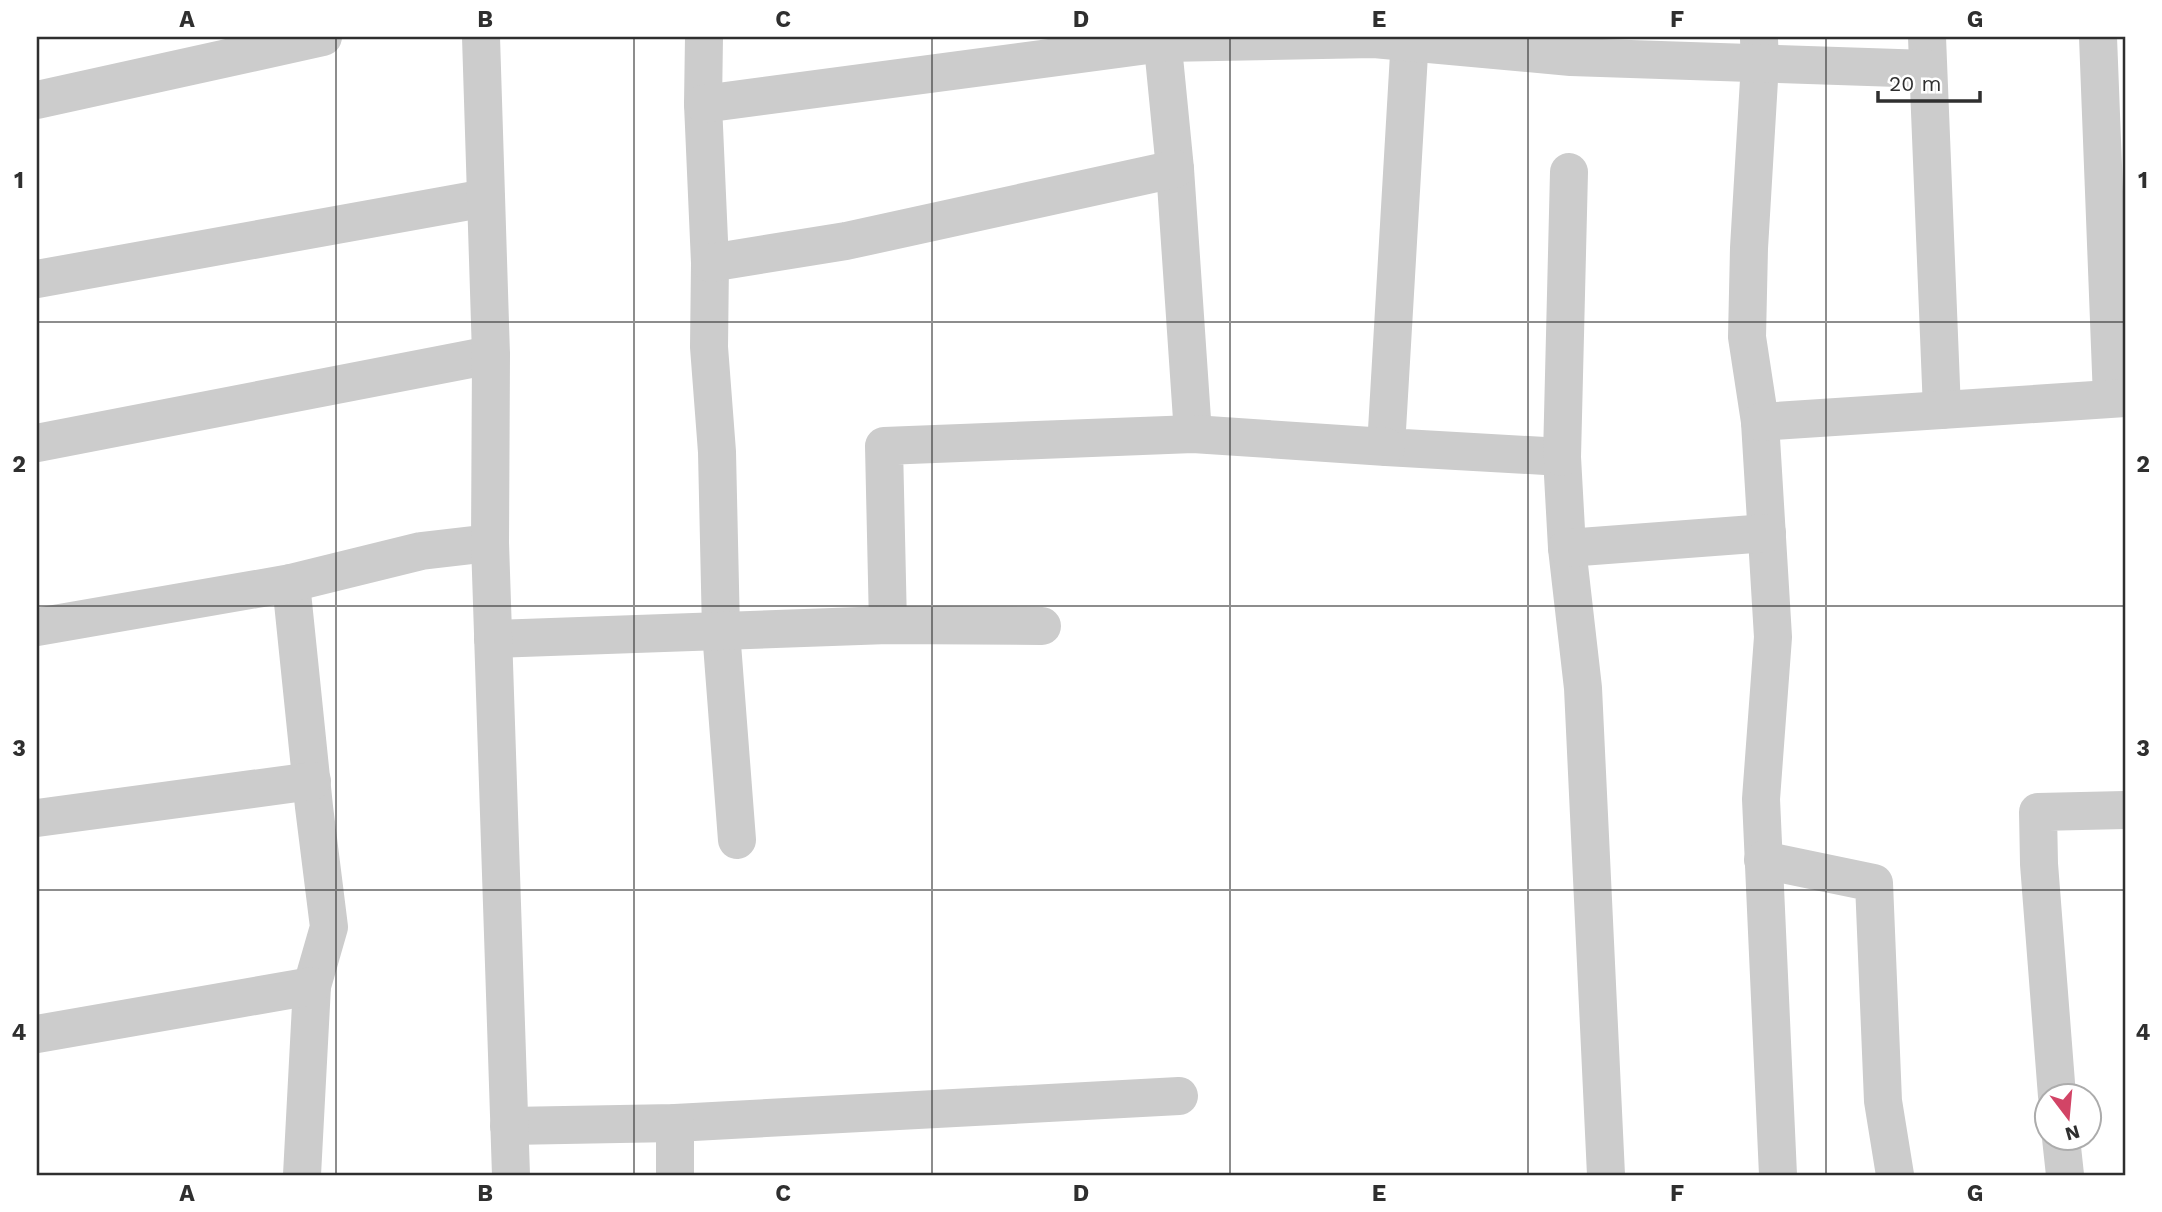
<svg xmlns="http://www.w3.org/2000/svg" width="2162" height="1212" viewBox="0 0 2162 1212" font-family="'Work Sans',sans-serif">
  <rect width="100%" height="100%" fill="#fff"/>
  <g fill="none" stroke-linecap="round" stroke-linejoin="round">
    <g stroke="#ccc" stroke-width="38">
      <polyline points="704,37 703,104 710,263 709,347 717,452 721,631 737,840"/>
      <polyline points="1162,37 1175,169 1193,434"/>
      <polyline points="1410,37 1386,447 1562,457 1567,548 1583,688 1606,1175"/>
      <polyline points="1927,37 1942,410"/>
      <polyline points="2098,37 2112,398"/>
      <polyline points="1759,39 1760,63 1749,248 1747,337 1760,422 1773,637 1761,799 1778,1175"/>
      <polyline points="37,100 323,37"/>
      <polyline points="703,104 1163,43 1374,39 1571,57 1928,69"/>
      <polyline points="710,263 846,241 1175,169"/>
      <polyline points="37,279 486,198"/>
      <polyline points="1760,422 2125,398"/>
      <polyline points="37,443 491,355"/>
      <polyline points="1562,457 1569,172"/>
      <polyline points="1567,548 1767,533"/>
      <polyline points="291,583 314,807 329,927 312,986 302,1175"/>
      <polyline points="888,625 884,446 1193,434 1386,447"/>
      <polyline points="37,627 291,583 421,551 490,543"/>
      <polyline points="493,639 888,625 1042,626"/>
      <polyline points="37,818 312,781"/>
      <polyline points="1763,860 1874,883 1883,1101 1895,1175"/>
      <polyline points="37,1034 312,986"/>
      <polyline points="2057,1096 2039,864 2038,812 2125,810"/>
      <polyline points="509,1126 675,1123 1179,1096"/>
      <polyline points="2061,1138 2065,1175"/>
      <polyline points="675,1175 675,1123"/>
    </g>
    <polyline stroke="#ccc" stroke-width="38" points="481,37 491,355 490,543 511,1175"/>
  </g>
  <path fill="none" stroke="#2f2f2f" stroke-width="2" stroke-opacity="0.55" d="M 336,37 L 336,1175M 634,37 L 634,1175M 932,37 L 932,1175M 1230,37 L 1230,1175M 1528,37 L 1528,1175M 1826,37 L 1826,1175M 37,322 L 2125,322M 37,606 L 2125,606M 37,890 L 2125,890"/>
  <rect width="2162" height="1212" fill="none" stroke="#ffffff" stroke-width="77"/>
  <g transform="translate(2068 1117) rotate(164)"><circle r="33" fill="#ffffff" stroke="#acacac" stroke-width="2"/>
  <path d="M0-5L12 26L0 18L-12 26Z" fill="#d24466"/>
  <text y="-10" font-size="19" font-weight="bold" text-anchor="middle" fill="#2f2f2f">N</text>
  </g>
  <path d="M1878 91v10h102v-10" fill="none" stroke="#2f2f2f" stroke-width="3.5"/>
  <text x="1889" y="91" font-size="21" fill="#2f2f2f" stroke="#ffffff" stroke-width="5" paint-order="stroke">20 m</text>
  <rect x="38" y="38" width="2086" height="1136" fill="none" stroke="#2f2f2f" stroke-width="2.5"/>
  <g font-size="23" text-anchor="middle" font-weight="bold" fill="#2f2f2f">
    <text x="187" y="27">A</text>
    <text x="485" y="27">B</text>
    <text x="783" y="27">C</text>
    <text x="1081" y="27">D</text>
    <text x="1379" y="27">E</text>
    <text x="1677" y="27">F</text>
    <text x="1975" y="27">G</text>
    <text x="19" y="188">1</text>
    <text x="2143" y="188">1</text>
    <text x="19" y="472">2</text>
    <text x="2143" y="472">2</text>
    <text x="19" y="756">3</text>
    <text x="2143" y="756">3</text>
    <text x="19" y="1040">4</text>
    <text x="2143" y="1040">4</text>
    <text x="187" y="1201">A</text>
    <text x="485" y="1201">B</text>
    <text x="783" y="1201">C</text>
    <text x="1081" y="1201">D</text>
    <text x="1379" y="1201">E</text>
    <text x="1677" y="1201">F</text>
    <text x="1975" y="1201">G</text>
  </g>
</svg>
